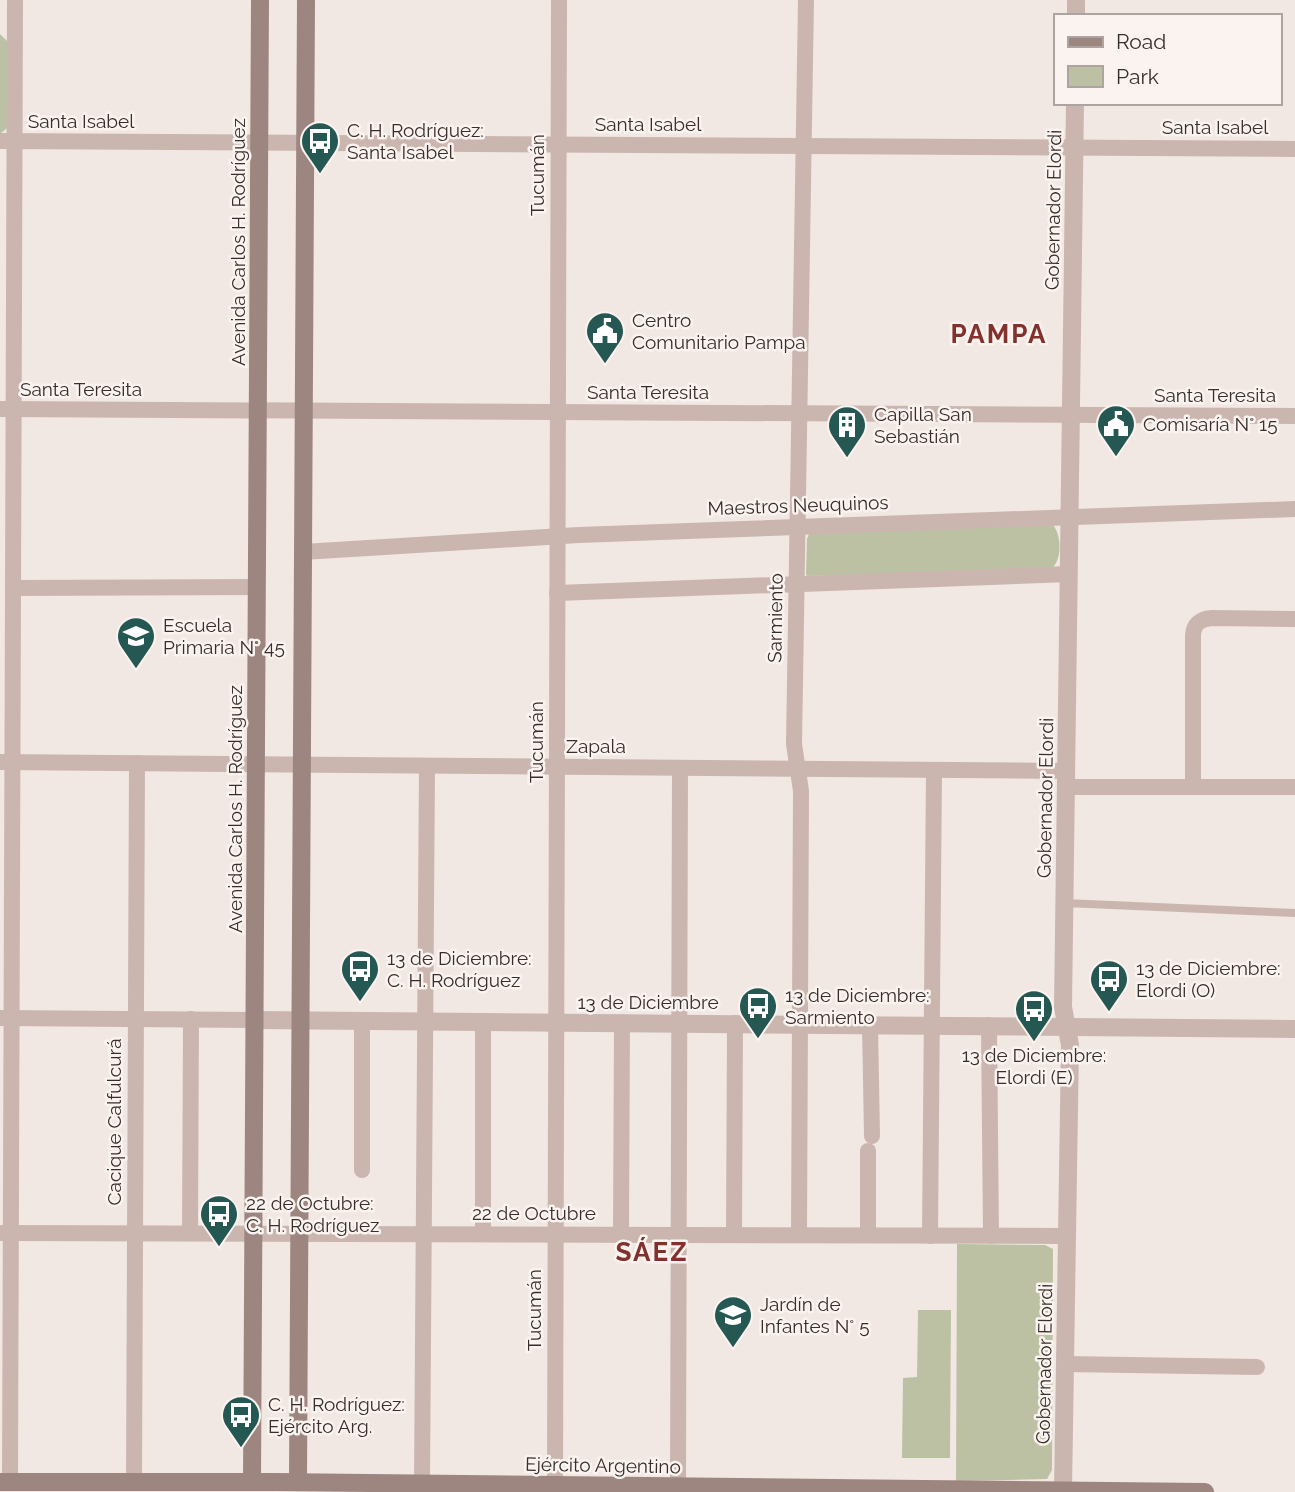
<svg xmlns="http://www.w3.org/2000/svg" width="1295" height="1492" viewBox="0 0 1295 1492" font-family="Raleway,sans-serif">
  <rect width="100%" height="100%" fill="#f2e8e3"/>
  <g fill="#bcc1a3">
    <polygon points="0,34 7,41 7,128 0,134"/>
    <path d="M 1053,525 C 1062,536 1062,561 1051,569 L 807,576 L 806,574 L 807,539 L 809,534 Z"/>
    <polygon points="957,1244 1045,1245 1053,1249 1052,1470 1047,1479 956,1481"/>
    <polygon points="918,1310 951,1310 950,1458 902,1458 903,1378 917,1377"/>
  </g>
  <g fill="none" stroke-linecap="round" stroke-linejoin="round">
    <polyline stroke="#cab6af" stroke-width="8" points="1065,903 1295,913"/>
    <g stroke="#cab6af" stroke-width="16">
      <polyline points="0,141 1295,149"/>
      <polyline points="0,409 1295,416"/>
      <polyline points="303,552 579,535 1295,509"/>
      <polyline points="13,588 257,587"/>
      <polyline points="557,593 1069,574"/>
      <polyline points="0,762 1066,771"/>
      <polyline points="1066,787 1295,787"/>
      <path d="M 1193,787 L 1193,635 C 1194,623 1201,619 1212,618 L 1295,619"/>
      <polyline points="0,1018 254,1020"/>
      <polyline points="362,1021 362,1170"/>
      <polyline points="483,1022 483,1234"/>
      <polyline points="870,1024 872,1136"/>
      <polyline points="989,1025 991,1236"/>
      <polyline points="868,1151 868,1235"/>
      <polyline points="2,1233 1067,1236"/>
      <polyline points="190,1233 191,1019"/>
      <polyline points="621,1235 622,1022"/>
      <polyline points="734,1235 735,1023"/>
      <polyline points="799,1235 801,791 794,744 806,0"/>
      <polyline points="930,1236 934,770"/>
      <polyline points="1065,1364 1257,1367"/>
      <polyline points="10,1482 15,0"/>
      <polyline points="134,1482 137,763"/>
      <polyline points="422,1484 427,766"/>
      <polyline points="555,1485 559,0"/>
      <polyline points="678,1486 680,768"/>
    </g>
    <g stroke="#cab6af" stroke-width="18">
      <polyline points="1076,16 1076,0"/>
      <polyline points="254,1020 1295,1029"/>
      <polyline points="1063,1491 1070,1045 1063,1007 1075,103"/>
    </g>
    <g stroke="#9e8680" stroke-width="18">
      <polyline points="0,1482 275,1482 1205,1492"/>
      <polyline points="252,1482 260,0"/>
      <polyline points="298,1482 306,0"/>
    </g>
  </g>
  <defs>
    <symbol id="bus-pin" viewBox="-11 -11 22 30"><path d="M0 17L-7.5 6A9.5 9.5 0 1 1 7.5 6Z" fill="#255852" stroke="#faf3ef"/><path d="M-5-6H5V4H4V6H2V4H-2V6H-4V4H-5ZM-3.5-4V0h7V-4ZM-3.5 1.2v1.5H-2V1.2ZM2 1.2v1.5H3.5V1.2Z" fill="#fff"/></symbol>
    <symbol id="civic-pin" viewBox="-11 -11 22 30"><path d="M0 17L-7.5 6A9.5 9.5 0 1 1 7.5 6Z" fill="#255852" stroke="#faf3ef"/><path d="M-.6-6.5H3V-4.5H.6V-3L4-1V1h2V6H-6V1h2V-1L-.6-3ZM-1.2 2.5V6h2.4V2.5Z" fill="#fff"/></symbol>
    <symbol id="building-pin" viewBox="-11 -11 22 30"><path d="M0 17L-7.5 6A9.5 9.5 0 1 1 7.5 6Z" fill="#255852" stroke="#faf3ef"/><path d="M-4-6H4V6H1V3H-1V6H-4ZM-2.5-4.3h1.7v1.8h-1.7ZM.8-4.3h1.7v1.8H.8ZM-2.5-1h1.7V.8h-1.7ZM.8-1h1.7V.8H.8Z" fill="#fff"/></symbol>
    <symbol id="school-pin" viewBox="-11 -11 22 30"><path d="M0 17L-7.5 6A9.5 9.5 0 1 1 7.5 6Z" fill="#255852" stroke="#faf3ef"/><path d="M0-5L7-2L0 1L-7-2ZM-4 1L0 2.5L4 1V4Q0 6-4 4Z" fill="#fff"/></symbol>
  </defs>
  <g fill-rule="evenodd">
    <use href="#bus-pin" x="298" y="119" width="44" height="60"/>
    <use href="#civic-pin" x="583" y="309" width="44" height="60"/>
    <use href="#civic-pin" x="1094" y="402" width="44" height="60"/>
    <use href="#building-pin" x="825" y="403" width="44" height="60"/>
    <use href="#school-pin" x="114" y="614" width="44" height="60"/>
    <use href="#bus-pin" x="338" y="947" width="44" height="60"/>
    <use href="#bus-pin" x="1087" y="957" width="44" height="60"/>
    <use href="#bus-pin" x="736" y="984" width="44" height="60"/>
    <use href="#bus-pin" x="1012" y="987" width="44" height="60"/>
    <use href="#bus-pin" x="197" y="1192" width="44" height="60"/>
    <use href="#school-pin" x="711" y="1293" width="44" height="60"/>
    <use href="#bus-pin" x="219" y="1393" width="44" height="60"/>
  </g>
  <g text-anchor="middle" stroke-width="5" stroke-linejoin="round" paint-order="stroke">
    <g font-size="19" fill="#392e2c" stroke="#faf3ef">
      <text x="81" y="128">Santa Isabel</text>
      <text x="648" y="131">Santa Isabel</text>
      <text x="1215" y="134">Santa Isabel</text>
      <text transform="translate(537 175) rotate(-90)" y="7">Tucumán</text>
      <text transform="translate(1053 210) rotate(-89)" y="7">Gobernador Elordi</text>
      <text transform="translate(238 242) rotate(-90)" y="7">Avenida Carlos H. Rodríguez</text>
      <text x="81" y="396">Santa Teresita</text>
      <text x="648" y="399">Santa Teresita</text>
      <text x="1215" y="402">Santa Teresita</text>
      <text transform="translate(798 505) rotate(-2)" y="7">Maestros Neuquinos</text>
      <text transform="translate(775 618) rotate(-89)" y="7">Sarmiento</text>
      <text transform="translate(536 742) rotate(-90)" y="7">Tucumán</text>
      <text x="596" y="753">Zapala</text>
      <text transform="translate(1045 798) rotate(-89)" y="7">Gobernador Elordi</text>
      <text transform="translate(235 809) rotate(-90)" y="7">Avenida Carlos H. Rodríguez</text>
      <text x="648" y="1009">13 de Diciembre</text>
      <text transform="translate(114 1122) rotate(-90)" y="7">Cacique Calfulcurá</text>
      <text x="534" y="1220">22 de Octubre</text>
      <text transform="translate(534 1310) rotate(-90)" y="7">Tucumán</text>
      <text transform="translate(1044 1364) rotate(-89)" y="7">Gobernador Elordi</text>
      <text transform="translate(603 1465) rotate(1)" y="7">Ejército Argentino</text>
    </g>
    <g font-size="19" fill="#392e2c" stroke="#faf3ef" text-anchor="start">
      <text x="347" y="137">C. H. Rodríguez:<tspan x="347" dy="22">Santa Isabel</tspan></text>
      <text x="632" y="327">Centro<tspan x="632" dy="22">Comunitario Pampa</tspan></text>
      <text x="874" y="421">Capilla San<tspan x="874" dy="22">Sebastián</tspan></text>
      <text x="1143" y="431">Comisaría N° 15</text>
      <text x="163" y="632">Escuela<tspan x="163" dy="22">Primaria N° 45</tspan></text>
      <text x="387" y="965">13 de Diciembre:<tspan x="387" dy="22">C. H. Rodríguez</tspan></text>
      <text x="1136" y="975">13 de Diciembre:<tspan x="1136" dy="22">Elordi (O)</tspan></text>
      <text x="785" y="1002">13 de Diciembre:<tspan x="785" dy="22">Sarmiento</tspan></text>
      <text x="1034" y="1062" text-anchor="middle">13 de Diciembre:<tspan x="1034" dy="22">Elordi (E)</tspan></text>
      <text x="246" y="1210">22 de Octubre:<tspan x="246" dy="22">C. H. Rodríguez</tspan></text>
      <text x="760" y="1311">Jardín de<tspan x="760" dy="22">Infantes N° 5</tspan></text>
      <text x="268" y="1411">C. H. Rodríguez:<tspan x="268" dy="22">Ejército Arg.</tspan></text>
    </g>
    <g font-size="26" font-weight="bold" letter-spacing="2" fill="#82312c" stroke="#faf3ef">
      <text x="999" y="343">PAMPA</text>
      <text x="652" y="1261">SÁEZ</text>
    </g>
  </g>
  <rect x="1054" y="14" width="228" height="91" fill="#faf3ef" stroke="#ada4a1" stroke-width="2"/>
  <rect x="1068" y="37" width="35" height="10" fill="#9e8680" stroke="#ada4a1" stroke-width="2"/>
  <text x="1116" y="49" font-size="21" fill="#392e2c">Road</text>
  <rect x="1068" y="66" width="35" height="21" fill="#bcc1a3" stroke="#ada4a1" stroke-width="2"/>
  <text x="1116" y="84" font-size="21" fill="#392e2c">Park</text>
</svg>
